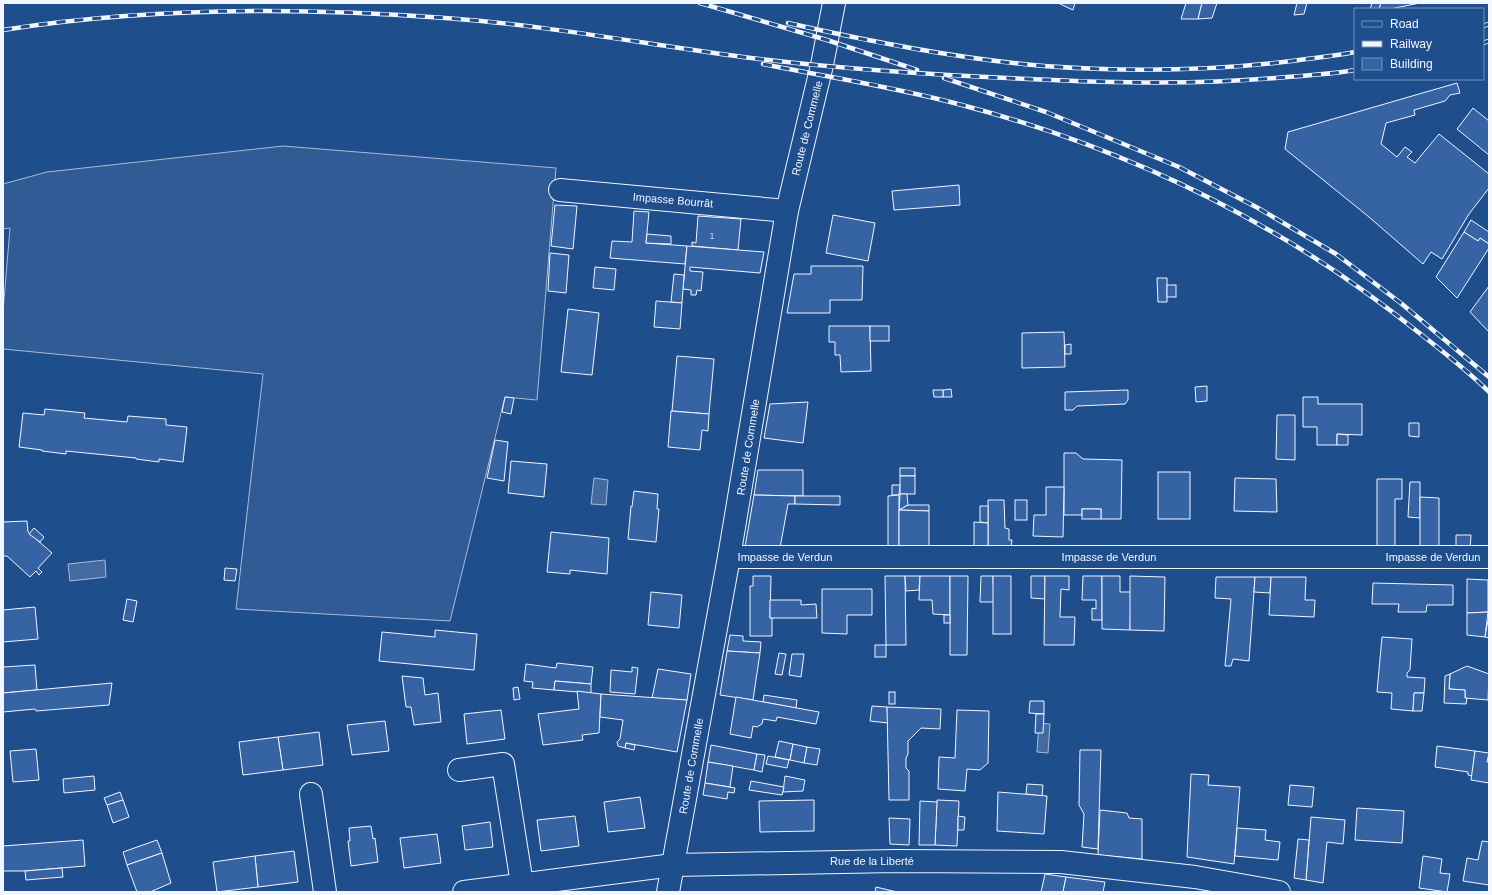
<svg xmlns="http://www.w3.org/2000/svg" width="1492" height="895" viewBox="0 0 1492 895" font-family="Arial,sans-serif">
  <rect width="100%" height="100%" fill="#1f4e8c"/>
  <polygon fill="#305b95" stroke="#a8bbd7" points="283,146 556,168 537,400 505,397 450,621 236,609 263,374 3,349 3,312 10,228 3,229 3,184 47,172"/>
  <g fill="#446ba0" stroke="#a8bbd7">
    <polygon points="594,478 608,480 606,505 591,504"/>
    <polygon points="105,560 106,577 70,581 68,564"/>
    <polygon points="1039,723 1050,724 1048,753 1037,752"/>
  </g>
  <g fill="#3563a3" stroke="#f2f6ff">
    <polygon points="1058,3 1075,3 1073,10"/>
    <polygon points="1186,3 1202,3 1198,19 1181,19"/>
    <polygon points="1202,3 1217,3 1212,18 1198,19"/>
    <polygon points="1297,3 1307,3 1304,14 1294,15"/>
    <polygon points="1372,3 1381,3 1379,9 1370,9"/>
    <polygon points="1381,3 1420,3 1390,9 1379,9"/>
    <polygon points="1457,83 1460,93 1450,95 1445,101 1414,110 1415,115 1386,123 1381,144 1397,157 1405,147 1412,152 1407,157 1415,163 1439,134 1489,174 1489,188 1469,214 1442,259 1431,252 1423,264 1369,217 1285,149 1288,132"/>
    <polygon points="1473,108 1489,121 1489,155 1457,129"/>
    <polygon points="959,185 960,205 894,210 892,191"/>
    <polygon points="555,205 577,206 573,249 551,246"/>
    <polygon points="634,211 649,212 646,243 687,246 685,264 610,258 612,241 632,242"/>
    <polygon points="833,215 875,223 868,261 826,253"/>
    <polygon points="698,216 741,219 738,250 692,246 692,242 696,243"/>
    <polygon points="1471,220 1489,232 1489,244 1480,238 1478,241 1464,232"/>
    <polygon points="1464,232 1478,241 1480,238 1489,244 1489,248 1457,298 1436,277"/>
    <polygon points="647,234 671,236 671,244 646,243"/>
    <polygon points="687,246 764,252 760,273 690,267 690,271 703,272 701,291 697,290 696,295 691,295 691,290 683,289"/>
    <polygon points="550,253 569,255 566,293 548,291"/>
    <polygon points="811,266 863,266 862,300 830,300 830,313 787,313 794,274 811,274"/>
    <polygon points="595,267 616,269 614,290 593,288"/>
    <polygon points="674,274 684,275 682,303 671,302"/>
    <polygon points="1157,278 1167,278 1167,302 1158,302"/>
    <rect x="1167" y="285" width="9" height="12"/>
    <polygon points="1489,286 1489,332 1470,312"/>
    <polygon points="656,301 682,303 680,329 654,327"/>
    <polygon points="568,309 599,313 592,375 561,372"/>
    <polygon points="829,326 870,326 871,371 841,372 840,355 835,355 835,342 829,342"/>
    <rect x="870" y="326" width="19" height="15"/>
    <polygon points="1064,332 1065,367 1022,368 1022,333"/>
    <polygon points="1071,344 1071,354 1065,354 1065,345"/>
    <polygon points="677,356 714,359 709,414 672,411"/>
    <polygon points="1207,386 1207,401 1196,402 1195,387"/>
    <polygon points="951,389 952,397 943,397 943,390"/>
    <polygon points="933,390 943,390 943,397 934,397"/>
    <polygon points="1128,390 1128,400 1125,404 1077,406 1073,410 1065,410 1065,392"/>
    <polygon points="505,397 514,398 511,414 502,412"/>
    <polygon points="1303,397 1318,397 1318,404 1362,404 1362,435 1337,434 1337,445 1317,445 1317,427 1303,427"/>
    <polygon points="808,402 803,443 764,438 770,404"/>
    <polygon points="45,409 85,413 84,418 127,422 128,416 166,419 166,425 187,427 183,462 159,459 159,462 136,459 136,458 66,451 66,454 42,451 42,450 19,447 23,413 44,415"/>
    <polygon points="671,411 709,414 708,431 702,430 700,450 668,447"/>
    <polygon points="1277,415 1295,415 1295,460 1276,459"/>
    <polygon points="1409,423 1419,423 1419,437 1409,436"/>
    <polygon points="1337,434 1348,435 1348,445 1337,445"/>
    <polygon points="495,440 508,442 504,481 487,478"/>
    <polygon points="1064,453 1076,453 1083,459 1122,460 1121,519 1101,519 1101,509 1082,509 1082,515 1064,515"/>
    <polygon points="511,461 547,464 544,497 508,493"/>
    <rect x="900" y="468" width="15" height="8"/>
    <polygon points="758,470 803,470 803,496 754,495"/>
    <rect x="1158" y="472" width="32" height="47"/>
    <rect x="900" y="476" width="15" height="18"/>
    <polygon points="1235,478 1276,479 1277,512 1234,511"/>
    <polygon points="1377,479 1402,479 1402,499 1395,499 1395,550 1377,549"/>
    <polygon points="1410,482 1420,482 1420,518 1408,517"/>
    <polygon points="892,485 900,485 899,495 892,495"/>
    <polygon points="1046,487 1064,487 1063,537 1033,536 1034,515 1046,515"/>
    <polygon points="634,491 658,494 657,509 659,509 656,542 628,539 631,506 632,507"/>
    <polygon points="900,494 907,494 908,505 899,510"/>
    <polygon points="754,495 795,496 795,504 788,504 780,548 745,547"/>
    <polygon points="899,495 899,547 888,547 888,496"/>
    <polygon points="795,496 840,496 840,505 795,504"/>
    <polygon points="1420,497 1439,498 1439,550 1420,550"/>
    <polygon points="988,500 1004,500 1005,528 1009,529 1009,540 1012,540 1011,548 988,547"/>
    <rect x="1015" y="500" width="12" height="20"/>
    <polygon points="908,505 929,505 929,511 899,510"/>
    <polygon points="980,506 988,506 988,523 980,522"/>
    <rect x="1082" y="509" width="19" height="10"/>
    <polygon points="899,510 929,511 929,547 899,547"/>
    <polygon points="27,521 28,532 52,553 38,568 42,572 39,575 36,571 30,577 7,556 3,556 3,522"/>
    <polygon points="974,522 988,523 988,547 974,547"/>
    <polygon points="34,528 44,537 40,542 29,534"/>
    <polygon points="551,532 609,538 607,574 570,570 570,574 547,572"/>
    <polygon points="1456,535 1471,535 1470,550 1456,550"/>
    <polygon points="225,568 237,569 235,581 224,580"/>
    <polygon points="753,576 771,576 770,618 772,618 772,636 750,636 750,586 753,586"/>
    <polygon points="885,576 905,576 906,645 886,645"/>
    <polygon points="905,576 920,576 919,590 906,591"/>
    <polygon points="920,576 950,576 950,615 933,614 932,600 919,600"/>
    <polygon points="950,576 968,576 967,655 950,655"/>
    <polygon points="981,576 993,576 994,602 980,602"/>
    <rect x="993" y="576" width="18" height="58"/>
    <polygon points="1031,576 1045,576 1045,599 1031,598"/>
    <polygon points="1045,576 1069,576 1069,590 1061,589 1060,617 1075,617 1074,645 1044,645"/>
    <polygon points="1083,576 1102,576 1102,620 1092,620 1092,608 1096,609 1096,600 1082,600"/>
    <polygon points="1102,576 1120,576 1120,592 1131,592 1130,630 1102,629"/>
    <polygon points="1130,576 1165,577 1164,631 1130,630"/>
    <polygon points="1216,577 1255,577 1249,661 1233,659 1231,666 1225,666 1231,599 1215,598"/>
    <polygon points="1255,577 1271,577 1270,593 1254,592"/>
    <polygon points="1271,577 1306,577 1305,600 1315,600 1314,617 1269,615"/>
    <polygon points="1467,579 1488,580 1488,612 1467,613"/>
    <polygon points="1373,583 1453,585 1453,605 1427,605 1426,612 1398,612 1399,604 1372,604"/>
    <polygon points="822,589 872,589 872,615 847,615 847,634 822,633"/>
    <polygon points="651,592 682,595 679,628 648,625"/>
    <polygon points="127,599 137,601 133,622 123,620"/>
    <polygon points="770,600 801,600 801,605 816,604 817,618 770,618"/>
    <polygon points="35,607 38,639 3,642 3,610"/>
    <polygon points="1488,612 1485,637 1467,635 1467,613"/>
    <rect x="944" y="615" width="6" height="8"/>
    <polygon points="1488,620 1489,621 1489,638 1485,637"/>
    <polygon points="435,630 477,634 474,670 379,661 382,632 435,637"/>
    <polygon points="730,635 743,636 743,641 761,642 760,653 727,651"/>
    <polygon points="1382,637 1412,639 1410,670 1407,673 1407,677 1425,678 1424,693 1414,693 1413,711 1391,709 1392,693 1377,692"/>
    <rect x="875" y="645" width="11" height="12"/>
    <polygon points="727,651 760,653 753,700 720,695"/>
    <polygon points="779,653 786,654 782,675 775,674"/>
    <polygon points="792,654 804,654 801,677 789,675"/>
    <polygon points="557,663 593,667 591,684 555,681 554,690 532,688 533,682 524,681 526,664 556,668"/>
    <polygon points="35,665 37,690 3,693 3,667"/>
    <polygon points="1467,666 1489,674 1488,700 1465,698 1465,690 1449,689 1450,674"/>
    <polygon points="632,667 638,668 635,694 610,692 611,670 632,672"/>
    <polygon points="658,669 691,674 687,700 652,698"/>
    <polygon points="1450,674 1449,689 1465,690 1465,698 1467,698 1466,704 1444,703 1445,676"/>
    <polygon points="402,676 423,678 425,695 438,693 441,722 414,725 411,707 406,707"/>
    <polygon points="555,681 591,684 591,693 554,690"/>
    <polygon points="112,683 109,705 36,711 35,709 3,712 3,693"/>
    <polygon points="518,687 520,699 514,700 513,688"/>
    <polygon points="577,691 601,694 599,733 582,735 583,740 543,745 538,714 579,709"/>
    <rect x="889" y="692" width="6" height="12"/>
    <polygon points="1414,693 1424,693 1422,711 1413,711"/>
    <polygon points="601,694 687,700 677,752 626,743 625,748 618,746 617,742 620,739 623,720 600,717"/>
    <polygon points="764,695 797,700 796,708 763,702"/>
    <polygon points="736,697 819,712 816,724 777,717 776,721 763,719 762,724 757,727 753,726 751,738 730,734"/>
    <polygon points="1030,701 1044,701 1044,714 1029,713"/>
    <polygon points="872,706 887,707 888,723 870,721"/>
    <polygon points="887,707 941,709 940,729 921,728 908,741 908,754 906,758 906,768 909,771 909,800 889,800"/>
    <polygon points="501,710 505,739 467,744 464,714"/>
    <polygon points="957,710 989,711 988,763 980,770 967,769 965,791 938,789 939,757 955,758"/>
    <polygon points="1036,714 1044,714 1043,733 1035,733"/>
    <polygon points="385,721 389,751 352,755 347,725"/>
    <polygon points="319,732 323,765 283,770 278,737"/>
    <polygon points="278,737 283,770 243,775 239,742"/>
    <polygon points="779,741 793,744 790,760 775,757"/>
    <polygon points="626,743 635,745 634,750 625,748"/>
    <polygon points="793,744 807,747 804,763 790,760"/>
    <polygon points="711,745 757,754 754,770 708,762"/>
    <polygon points="1437,746 1475,751 1472,776 1468,775 1468,772 1435,767"/>
    <polygon points="807,747 820,749 817,765 804,763"/>
    <polygon points="36,749 39,780 13,782 10,751"/>
    <polygon points="1080,750 1101,750 1098,849 1082,847 1084,814 1079,805"/>
    <polygon points="1475,751 1489,753 1487,762 1489,762 1489,783 1471,780"/>
    <polygon points="757,754 765,755 762,772 754,770"/>
    <polygon points="768,756 789,760 787,768 766,764"/>
    <polygon points="708,762 733,766 730,787 705,783"/>
    <polygon points="1191,774 1209,775 1208,785 1240,787 1234,864 1187,857"/>
    <polygon points="94,776 95,790 64,793 63,779"/>
    <polygon points="785,776 805,780 803,791 783,792"/>
    <polygon points="751,781 784,787 782,795 749,790"/>
    <polygon points="705,783 735,788 734,793 728,792 727,799 703,795"/>
    <polygon points="1027,784 1043,785 1042,796 1026,794"/>
    <polygon points="1290,785 1314,787 1312,807 1288,805"/>
    <polygon points="120,792 123,800 107,805 104,798"/>
    <polygon points="998,792 1047,796 1044,834 997,831"/>
    <polygon points="640,797 645,828 608,832 604,802"/>
    <polygon points="123,800 129,817 113,823 107,805"/>
    <polygon points="814,800 814,831 760,832 759,801"/>
    <polygon points="937,800 959,801 957,846 935,845"/>
    <polygon points="920,801 937,802 935,845 919,845"/>
    <polygon points="1357,808 1404,811 1402,843 1355,840"/>
    <polygon points="1100,810 1127,813 1129,818 1142,819 1142,859 1098,855"/>
    <polygon points="575,816 579,846 541,851 537,820"/>
    <polygon points="958,816 965,817 964,830 958,830"/>
    <polygon points="1311,817 1345,820 1343,844 1327,842 1323,883 1306,880"/>
    <polygon points="889,818 910,819 909,845 890,844"/>
    <polygon points="490,822 493,847 465,850 462,826"/>
    <polygon points="371,826 373,839 375,838 378,862 351,866 348,841 350,841 349,828"/>
    <polygon points="1237,828 1266,830 1265,840 1280,842 1278,860 1235,856"/>
    <polygon points="437,834 441,863 404,868 400,838"/>
    <polygon points="1298,839 1309,840 1306,880 1294,878"/>
    <polygon points="83,840 85,866 25,871 3,871 3,846"/>
    <polygon points="157,840 162,853 127,865 123,852"/>
    <polygon points="1482,841 1489,842 1489,885 1463,881 1467,858 1478,860"/>
    <polygon points="294,851 298,882 258,887 255,856"/>
    <polygon points="162,853 171,883 150,892 137,892 127,865"/>
    <polygon points="255,856 258,887 217,892 213,862"/>
    <polygon points="1423,856 1442,859 1440,873 1450,874 1447,892 1419,888"/>
    <polygon points="62,868 63,877 26,880 25,871"/>
    <polygon points="1045,874 1066,877 1063,892 1041,892"/>
    <polygon points="1066,877 1105,882 1103,892 1063,892"/>
    <polygon points="876,887 897,892 875,892"/>
  </g>
  <g fill="none" stroke-linecap="round" stroke-linejoin="round">
    <defs>
      <g id="street">
        <polyline points="560,190 787,211"/>
        <polyline points="729,557 1489,557"/>
        <polyline points="459,770 503,764 522,884"/>
        <polyline points="311,794 325,892"/>
        <polyline points="673,865 895,861 1061,862 1195,877 1279,892"/>
      </g>
      <g id="secondary">
        <polyline points="464,892 673,865"/>
        <polyline points="668,892 729,557 787,211 822,65 834,3"/>
      </g>
    </defs>
    <use href="#street" stroke="#f2f6ff" stroke-width="24"/>
    <use href="#secondary" stroke="#f2f6ff" stroke-width="24"/>
    <use href="#street" stroke="#1f4e8c" stroke-width="22"/>
    <use href="#secondary" stroke="#1f4e8c" stroke-width="22"/>
    <defs>
      <g id="rail">
        <polyline points="700,3 827,40 917,70"/>
        <path d="M 788,23 C 872,42 958,59 1044,66 C 1127,72 1210,71 1292,61 C 1313,58 1334,56 1355,52"/>
        <polyline points="1483,26 1489,24"/>
        <path d="M 3,30 C 149,7 298,7 445,18 C 545,25 644,44 743,57 C 837,69 933,75 1028,79 C 1114,83 1201,85 1287,77 C 1310,75 1333,74 1355,70"/>
        <polyline points="1483,43 1489,41"/>
        <path d="M 763,64 C 828,77 894,87 958,104 C 1127,148 1281,222 1418,332 C 1442,351 1467,370 1489,392"/>
        <polyline points="944,78 1046,112 1179,167 1258,208 1336,254 1402,304 1489,377"/>
      </g>
    </defs>
    <use href="#rail" stroke="#f2f6ff" stroke-width="4.5"/>
    <use href="#rail" stroke="#1f4e8c" stroke-width="3" stroke-dasharray="9" stroke-linecap="butt"/>
  </g>
  <g text-anchor="middle" stroke-width="3" stroke-linejoin="round" paint-order="stroke">
    <g font-size="9" fill="#c3d1e8">
      <text x="712" y="239">1</text>
    </g>
    <g font-size="11" fill="#f2f6ff" stroke="#1f4e8c">
      <text transform="translate(807 128) rotate(-76)" y="4">Route de Commelle</text>
      <text transform="translate(673 200) rotate(5)" y="4">Impasse Bourrât</text>
      <text transform="translate(748 447) rotate(-81)" y="4">Route de Commelle</text>
      <text x="785" y="561">Impasse de Verdun</text>
      <text x="1109" y="561">Impasse de Verdun</text>
      <text x="1433" y="561">Impasse de Verdun</text>
      <text transform="translate(691 766) rotate(-80)" y="4">Route de Commelle</text>
      <text x="872" y="865">Rue de la Liberté</text>
    </g>
  </g>
  <rect width="1492" height="895" fill="none" stroke="#f2f6ff" stroke-width="8"/>
  <rect x="1354" y="8" width="130" height="72" fill="#1f4e8c" stroke="#7391ba"/>
  <rect x="1362" y="21" width="20" height="6" fill="#1f4e8c" stroke="#7391ba"/>
  <text x="1390" y="28" font-size="12" fill="#f2f6ff">Road</text>
  <rect x="1362" y="41" width="20" height="6" fill="#f2f6ff" stroke="#7391ba"/>
  <text x="1390" y="48" font-size="12" fill="#f2f6ff">Railway</text>
  <rect x="1362" y="58" width="20" height="12" fill="#3563a3" stroke="#7391ba"/>
  <text x="1390" y="68" font-size="12" fill="#f2f6ff">Building</text>
</svg>
